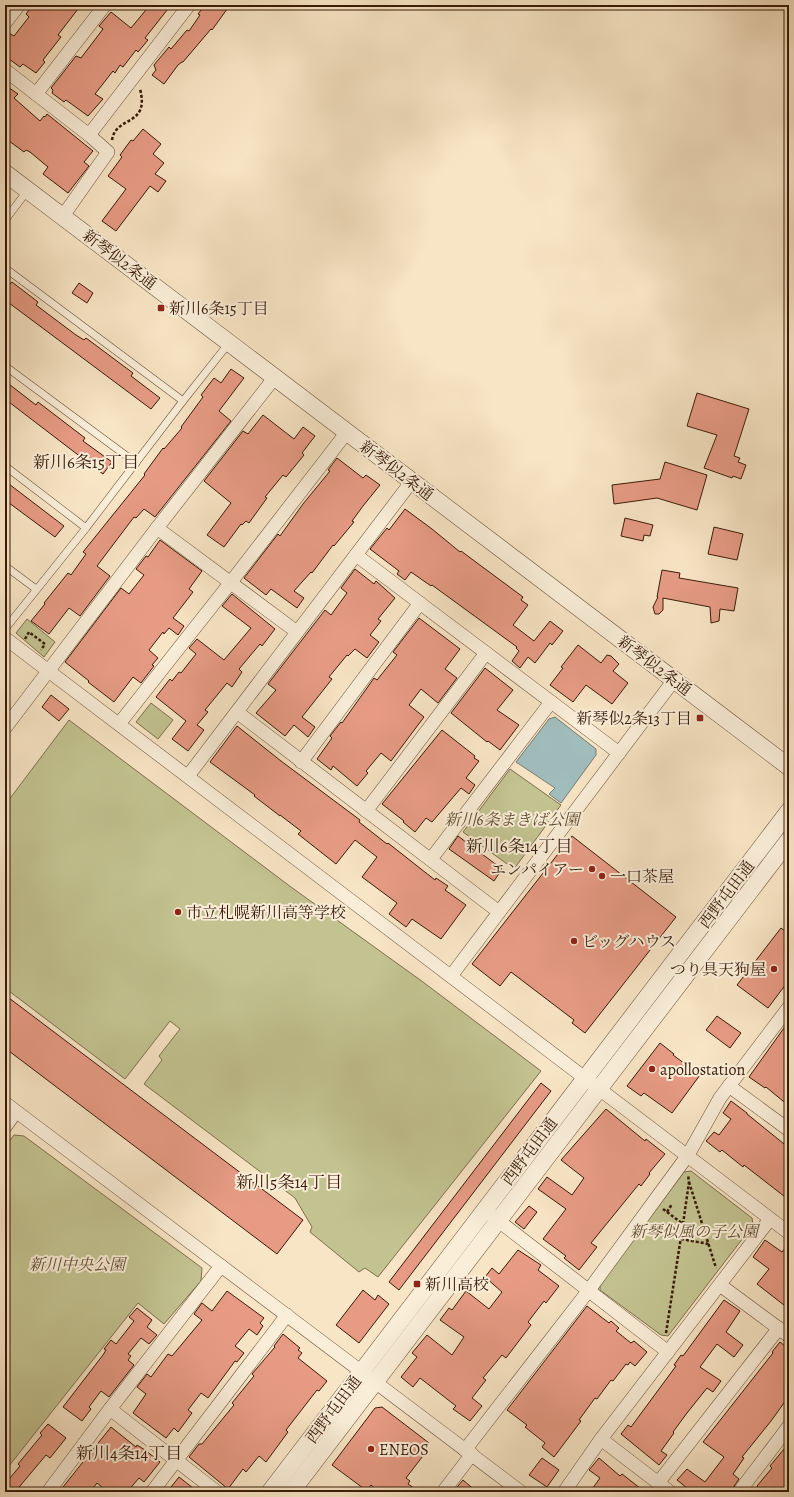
<svg xmlns="http://www.w3.org/2000/svg" width="794" height="1497" viewBox="0 0 794 1497" font-family="Alegreya,'Noto Serif JP',serif">
  <rect width="100%" height="100%" fill="#f8e5c5"/>
  <filter id="stains"><feTurbulence type="fractalNoise" baseFrequency=".005" numOctaves="4"/><feColorMatrix values="0 0 0 0 .2 0 0 0 0 .09 0 0 0 0 .02 0 0 0 .5 -.17"/></filter>
  <radialGradient id="worn" r=".72"><stop offset=".6" stop-color="#630" stop-opacity="0"/><stop offset="1" stop-color="#630" stop-opacity=".3"/></radialGradient>
  <g fill="#c3c391" stroke="#7e6e4c">
    <polygon points="27,619 55,642 44,657 16,633"/>
    <polygon points="151,703 173,720 158,739 136,722"/>
    <polygon points="69,720 291,887 423,982 541,1071 378,1277 365,1268 359,1272 310,1232 312,1227 295,1198 144,1084 162,1060 159,1056 180,1029 170,1021 125,1079 5,988 5,805"/>
    <polygon points="510,769 561,805 514,869 463,832"/>
    <polygon points="14,1135 24,1136 202,1268 201,1281 164,1324 138,1303 5,1471 5,1147"/>
    <polygon points="691,1171 752,1218 753,1225 668,1336 661,1335 600,1290 600,1284 684,1172"/>
  </g>
  <polygon fill="#a0bdbc" stroke="#777c74" points="555,717 596,749 596,755 561,803 549,794 555,788 516,762 549,719"/>
  <g fill="#e79b85" stroke="#391a07">
    <polygon points="33,5 81,5 58,35 61,37 43,60 45,62 36,73 23,64 20,67 5,56 5,53 10,47 5,43 5,31 14,36 29,17 26,14"/>
    <polygon points="150,5 171,5 145,38 148,40 138,52 136,50 123,67 120,65 115,73 113,71 95,94 103,99 88,116 66,100 64,102 52,93 53,90 51,88 76,56 81,58 103,29 99,26 111,12 131,28"/>
    <polygon points="205,5 230,5 212,30 211,29 183,62 182,62 178,65 164,84 152,75 156,70 154,65 169,47 171,49 187,30 189,31 200,15 198,14"/>
    <polygon points="5,85 18,94 14,98 40,121 44,116 45,117 47,114 93,151 84,162 89,166 68,193 43,174 48,167 30,152 26,150 24,152 5,138"/>
    <polygon points="143,129 161,144 153,154 164,163 155,174 166,181 158,192 150,186 116,231 102,221 126,189 108,176 122,157 120,155 131,140 133,141"/>
    <polygon points="5,282 9,285 12,282 38,302 36,305 76,335 84,340 86,338 133,373 131,376 160,398 151,409 5,300"/>
    <polygon points="79,283 93,293 87,303 72,293"/>
    <polygon points="231,369 244,378 219,411 231,421 155,517 144,509 136,518 134,517 97,566 110,576 80,616 69,608 49,634 31,621 45,604 44,603 68,573 71,575 86,554 83,552 145,475 144,474 163,448 164,449 182,428 181,427 203,397 201,395 214,378 221,383"/>
    <polygon points="5,381 36,405 38,402 85,438 83,441 112,462 103,474 5,399"/>
    <polygon points="697,393 749,409 734,456 740,458 738,462 746,465 741,479 733,476 732,478 704,468 717,435 687,426"/>
    <polygon points="263,415 294,439 303,427 315,436 302,453 304,455 286,477 283,475 265,497 267,498 249,523 246,521 242,525 241,524 224,547 207,535 231,503 204,481 243,431 248,434"/>
    <polygon points="337,458 363,478 366,475 380,485 363,506 352,521 354,522 334,546 333,545 312,573 311,572 294,591 304,598 297,608 271,589 266,595 244,578 278,534 280,536 303,504 330,471 328,470"/>
    <polygon points="665,462 707,475 697,510 657,498 614,504 612,485 660,479"/>
    <polygon points="5,481 64,526 55,537 5,500"/>
    <polygon points="405,509 432,529 460,552 461,551 523,597 521,600 528,605 513,625 534,641 550,621 563,631 552,645 550,643 535,663 528,657 520,668 512,661 519,651 516,648 517,647 432,585 431,586 411,572 405,580 397,574 399,571 370,549 387,528 389,530"/>
    <polygon points="625,518 653,525 650,536 644,535 643,541 621,536"/>
    <polygon points="714,527 743,534 737,560 708,554"/>
    <polygon points="160,540 202,571 189,589 193,592 173,618 184,626 178,635 169,628 164,634 163,632 149,650 158,658 152,665 154,666 141,683 133,677 114,702 88,682 89,681 65,662 121,588 129,594 144,575 136,569 146,556 148,557"/>
    <polygon points="355,569 374,584 376,581 395,598 378,619 381,621 370,635 379,642 367,658 355,649 348,656 347,655 329,677 332,679 302,717 315,727 308,737 294,725 285,736 256,713 276,690 268,684 325,610 331,615 347,593 341,588"/>
    <polygon points="662,570 680,573 679,578 738,588 734,611 720,609 719,621 711,623 710,607 663,598 663,610 659,614 655,614 653,607 658,597 657,597"/>
    <polygon points="232,594 275,629 262,646 260,644 239,669 242,672 232,687 227,683 205,710 208,712 197,725 204,730 188,751 172,739 186,721 156,697 170,679 172,681 179,672 181,673 196,654 189,648 197,639 224,660 251,628 222,606"/>
    <polygon points="419,618 460,649 445,669 457,678 438,703 421,689 409,705 424,717 391,761 381,753 366,771 368,773 357,786 333,766 331,770 317,759 332,738 330,736 341,722 342,723 374,678 377,680 397,655 393,652"/>
    <polygon points="578,645 601,663 607,655 611,656 619,664 613,671 628,683 612,704 586,685 573,702 550,685 563,668 561,667"/>
    <polygon points="485,668 513,690 497,710 519,725 500,750 488,741 487,742 451,713"/>
    <polygon points="51,695 69,709 59,721 42,707"/>
    <polygon points="237,726 281,761 360,820 359,822 387,844 388,843 435,880 436,878 448,886 445,890 466,905 441,939 412,919 406,927 389,914 397,903 362,877 377,857 355,840 336,864 298,834 301,831 280,815 280,816 254,796 255,795 210,762"/>
    <polygon points="442,730 475,756 474,758 479,761 466,778 475,785 469,794 461,788 432,822 426,818 415,832 403,822 404,821 382,804"/>
    <polygon points="458,836 502,869 494,881 449,849"/>
    <polygon points="572,836 676,917 585,1033 572,1023 574,1020 511,972 500,986 472,964"/>
    <polygon points="781,928 789,934 789,980 768,1008 737,985"/>
    <polygon points="5,995 303,1220 277,1254 5,1048"/>
    <polygon points="717,1016 741,1033 730,1048 706,1030"/>
    <polygon points="789,1021 789,1106 766,1087 765,1088 749,1077"/>
    <polygon points="660,1043 674,1054 673,1055 700,1075 672,1113 644,1093 641,1096 627,1086"/>
    <polygon points="541,1083 551,1091 399,1290 389,1282"/>
    <polygon points="731,1101 747,1113 747,1114 789,1148 789,1200 744,1165 743,1167 722,1150 720,1152 706,1141 714,1132 719,1135 731,1119 723,1113"/>
    <polygon points="606,1109 645,1141 646,1139 665,1154 649,1173 650,1174 641,1186 639,1184 591,1243 597,1247 579,1270 564,1258 566,1256 543,1239 566,1209 538,1189 547,1177 572,1195 584,1178 561,1160"/>
    <polygon points="529,1206 537,1212 524,1229 515,1222"/>
    <polygon points="765,1240 782,1252 789,1243 789,1309 757,1284 769,1269 753,1257"/>
    <polygon points="518,1250 541,1265 538,1270 559,1286 546,1303 544,1301 528,1322 531,1325 506,1358 502,1355 483,1378 486,1380 472,1398 482,1406 470,1421 453,1409 456,1406 420,1378 413,1387 401,1377 417,1357 412,1353 427,1335 452,1355 464,1337 440,1320 449,1308 452,1310 466,1291 489,1309 502,1292 485,1277 492,1268 499,1274"/>
    <polygon points="363,1290 375,1300 378,1295 389,1304 359,1343 336,1325"/>
    <polygon points="227,1291 264,1318 260,1323 263,1326 257,1335 249,1329 235,1346 244,1353 237,1362 235,1361 208,1398 201,1393 188,1410 192,1413 178,1432 174,1428 166,1438 133,1413 146,1394 137,1387 147,1374 151,1377 168,1354 172,1356 202,1320 194,1314 202,1303 212,1311"/>
    <polygon points="724,1300 740,1311 726,1332 743,1345 734,1357 717,1344 700,1367 721,1381 713,1392 707,1388 687,1413 673,1432 674,1433 661,1451 667,1455 659,1465 621,1434 628,1425 631,1427 676,1366 674,1365 681,1355 683,1356"/>
    <polygon points="587,1306 609,1323 611,1321 619,1328 616,1331 631,1343 634,1341 647,1352 635,1366 630,1362 628,1365 626,1364 613,1381 611,1380 597,1399 595,1398 579,1420 581,1421 554,1457 542,1447 545,1443 525,1427 527,1425 507,1410"/>
    <polygon points="137,1308 152,1320 147,1327 157,1335 149,1344 141,1338 128,1354 131,1356 128,1360 134,1365 109,1397 101,1391 89,1407 91,1409 82,1421 63,1407 103,1355 106,1350 104,1349 111,1340 116,1344 134,1321 129,1317"/>
    <polygon points="283,1334 300,1348 298,1350 302,1353 298,1358 327,1381 319,1391 317,1390 286,1430 288,1432 266,1462 259,1456 246,1472 243,1469 228,1489 189,1457 199,1444 202,1444 234,1405 232,1403 254,1376 252,1374 275,1347 274,1346"/>
    <polygon points="780,1342 789,1349 789,1396 771,1421 742,1457 744,1458 733,1474 739,1479 730,1492 692,1492 677,1480 687,1469 705,1482 724,1457 703,1442 773,1353 772,1352"/>
    <polygon points="382,1407 429,1443 423,1450 426,1452 406,1478 410,1481 408,1484 420,1492 380,1492 371,1485 367,1491 332,1465 375,1408"/>
    <polygon points="48,1424 66,1438 50,1458 46,1455 15,1492 5,1492 5,1484 20,1466 18,1464 42,1435 40,1433"/>
    <polygon points="111,1427 136,1447 137,1445 145,1450 160,1462 144,1482 139,1478 127,1492 108,1492 97,1483 90,1492 59,1492"/>
    <polygon points="789,1443 789,1492 764,1492 757,1486 772,1468 770,1466"/>
    <polygon points="542,1458 559,1470 547,1487 529,1475"/>
    <polygon points="599,1458 620,1476 622,1474 645,1492 590,1492 600,1478 589,1470"/>
    <polygon points="179,1477 198,1492 167,1492"/>
    <polygon points="463,1480 477,1492 453,1492"/>
  </g>
  <g fill="none" stroke-linecap="round" stroke-linejoin="round">
    <defs>
      <g id="service">
        <polyline points="5,220 28,190"/>
        <polyline points="5,268 183,401"/>
        <polyline points="5,366 136,463"/>
        <polyline points="5,466 86,528"/>
        <polyline points="5,566 36,589"/>
        <polyline points="5,629 86,528 183,401 229,343"/>
      </g>
      <g id="minor">
        <polyline points="5,23 19,5"/>
        <polyline points="5,70 89,135 108,152 63,216"/>
        <polyline points="36,94 105,5"/>
        <polyline points="89,135 189,5"/>
        <polyline points="157,528 297,632"/>
        <polyline points="356,555 619,753"/>
        <polyline points="5,638 789,1233"/>
        <polyline points="237,712 499,912"/>
        <polyline points="119,724 231,582 347,432"/>
        <polyline points="5,728 157,528 275,377"/>
        <polyline points="301,762 420,603"/>
        <polyline points="188,776 412,481"/>
        <polyline points="366,811 486,653"/>
        <polyline points="431,859 551,702"/>
        <polyline points="451,976 674,680"/>
        <polyline points="729,1086 789,1130"/>
        <polyline points="5,1103 521,1492"/>
        <polyline points="5,1127 16,1112"/>
        <polyline points="491,1215 668,1352"/>
        <polyline points="720,1285 789,1336"/>
        <polyline points="110,1409 217,1492"/>
        <polyline points="601,1439 670,1492"/>
        <polyline points="465,1450 589,1290 688,1155 720,1098 789,1007"/>
        <polyline points="658,1483 779,1328"/>
        <polyline points="48,1492 110,1409 221,1266"/>
        <polyline points="152,1492 287,1315"/>
        <polyline points="443,1492 472,1454"/>
        <polyline points="564,1492 601,1439 770,1219"/>
        <polyline points="739,1492 789,1426"/>
      </g>
      <g id="tertiary">
        <polyline points="5,173 789,767"/>
        <polyline points="270,1492 789,811"/>
        <polyline points="291,1492 789,840"/>
      </g>
    </defs>
    <use href="#service" stroke="#694d36" stroke-width="8"/>
    <use href="#minor" stroke="#694d36" stroke-width="14"/>
    <use href="#tertiary" stroke="#694d36" stroke-width="18"/>
    <g stroke="#391a07" stroke-width="2.5" stroke-dasharray="3 2" stroke-linecap="butt">
      <path d="M 112,140 C 116,115 150,127 140,89"/>
      <polyline points="25,639 29,632 45,644 41,650"/>
      <polyline points="689,1182 716,1268"/>
      <polyline points="663,1209 683,1224 689,1182 688,1175"/>
      <polyline points="667,1212 672,1204"/>
      <polyline points="681,1239 709,1244"/>
      <polyline points="666,1333 683,1224"/>
    </g>
    <use href="#service" stroke="#faeed9" stroke-width="7"/>
    <use href="#minor" stroke="#faeed9" stroke-width="13"/>
    <use href="#tertiary" stroke="#faeed9" stroke-width="17"/>
  </g>
  <g fill="#8f2418" stroke="#faeed9" stroke-width="1.5">
    <rect x="157" y="304" width="8" height="8" rx="2"/>
    <rect x="696" y="714" width="8" height="8" rx="2"/>
    <circle cx="592" cy="869" r="4"/>
    <circle cx="602" cy="876" r="4"/>
    <circle cx="178" cy="912" r="4"/>
    <circle cx="574" cy="941" r="4"/>
    <circle cx="774" cy="969" r="4"/>
    <circle cx="652" cy="1069" r="4"/>
    <rect x="413" y="1280" width="8" height="8" rx="2"/>
    <circle cx="371" cy="1449" r="4"/>
  </g>
  <g text-anchor="middle" stroke-width="4" stroke-linejoin="round" paint-order="stroke">
    <g font-size="16" fill="#391a07" stroke="#faeed9">
      <text transform="translate(120 259) rotate(37)" y="6">新琴似2条通</text>
      <text transform="translate(397 470) rotate(37)" y="6">新琴似2条通</text>
      <text transform="translate(655 665) rotate(37)" y="6">新琴似2条通</text>
      <text transform="translate(726 894) rotate(-53)" y="6">西野屯田通</text>
      <text transform="translate(529 1151) rotate(-53)" y="6">西野屯田通</text>
      <text transform="translate(333 1409) rotate(-53)" y="6">西野屯田通</text>
    </g>
    <g font-size="16" fill="#391a07" stroke="#faeed9" text-anchor="start">
      <text x="169" y="314">新川6条15丁目</text>
      <text x="692" y="724" text-anchor="end">新琴似2条13丁目</text>
      <text x="584" y="875" text-anchor="end">エンパイアー</text>
      <text x="610" y="882">一口茶屋</text>
      <text x="186" y="918">市立札幌新川高等学校</text>
      <text x="582" y="947">ビッグハウス</text>
      <text x="766" y="975" text-anchor="end">つり具天狗屋</text>
      <text x="660" y="1075">apollostation</text>
      <text x="425" y="1290">新川高校</text>
      <text x="379" y="1455">ENEOS</text>
    </g>
    <g font-size="16" font-style="italic" fill="#624d30" stroke="#faeed9">
      <text x="512" y="825">新川6条まきば公園</text>
      <text x="694" y="1237">新琴似風の子公園</text>
      <text x="77" y="1270">新川中央公園</text>
    </g>
    <g font-size="17" fill="#391a07" stroke="#faeed9">
      <text x="86" y="468">新川6条15丁目</text>
      <text x="519" y="852">新川6条14丁目</text>
      <text x="289" y="1188">新川5条14丁目</text>
      <text x="129" y="1459">新川4条14丁目</text>
    </g>
  </g>
  <rect width="794" height="1497" fill="none" stroke="#f8e5c5" stroke-width="20"/>
  <rect x="6" y="6" width="782" height="1485" fill="none" stroke="#391a07" stroke-width="2"/>
  <rect x="10" y="10" width="774" height="1477" fill="none" stroke="#391a07"/>
  <rect width="100%" height="100%" filter="url(#stains)"/>
  <rect width="100%" height="100%" fill="url(#worn)"/>
</svg>
